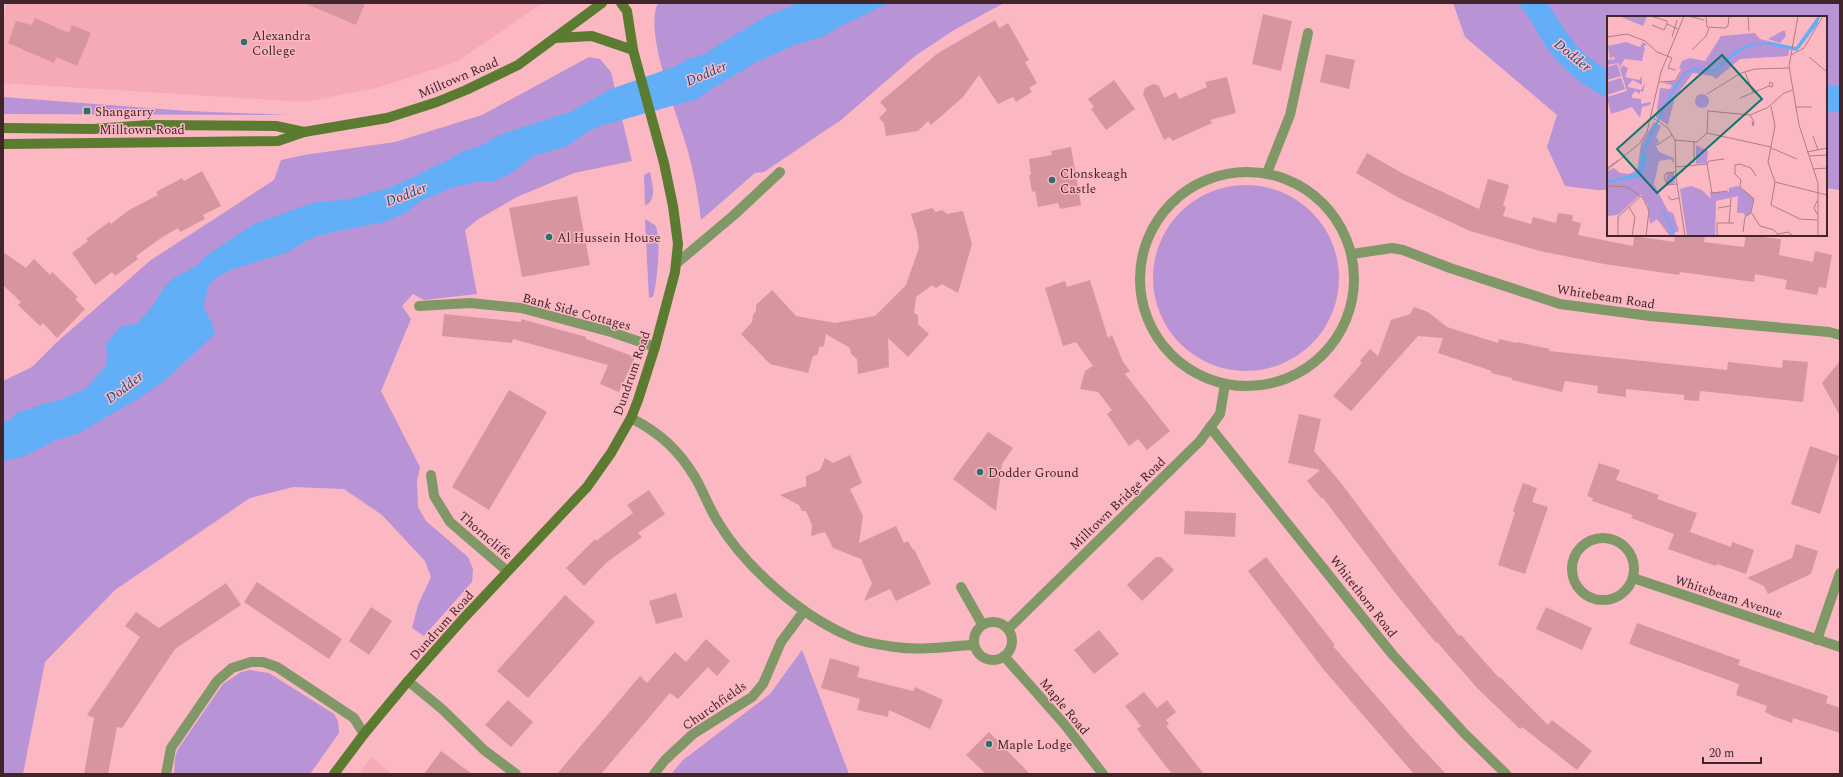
<svg xmlns="http://www.w3.org/2000/svg" width="1843" height="777" viewBox="0 0 1843 777" font-family="Spectral,serif">
  <rect width="100%" height="100%" fill="#fcb8c2"/>
  <g fill="#f6aab6">
    <polygon points="7,3 543,3 456,62 380,87 304,102 3,83 3,23"/>
    <polygon points="371,757 392,774 358,774"/>
  </g>
  <g fill="#b893d6">
    <path d="M 658,3 L 1004,3 L 954,30 L 915,56 L 841,120 L 764,172 L 755,173 L 701,220 C 698,196 694,172 687,148 C 678,116 643,31 658,3 Z"/>
    <polygon points="1453,3 1840,3 1840,190 1826,188 1826,17 1608,17 1608,190 1597,190 1565,186 1547,147 1557,115 1465,37"/>
    <polygon points="589,57 600,59 611,72 632,161 574,173 517,197 477,220 465,230 477,294 424,300 413,294 402,306 411,319 381,391 420,467 417,481 418,507 426,521 468,557 473,569 472,582 424,636 412,628 418,605 431,577 425,561 382,515 344,489 293,487 250,498 115,590 45,662 23,774 3,774 3,381 32,367 57,342 151,260 274,180 281,160 304,155 395,142 482,115"/>
    <polygon points="3,97 188,111 289,115 3,114"/>
    <path d="M 650,172 C 652,183 658,199 645,206 L 644,175 Z"/>
    <circle cx="1246" cy="278" r="93"/>
    <path d="M 645,219 L 655,225 C 662,237 657,283 653,297 L 649,298 Z"/>
    <polygon points="802,650 849,774 671,774 683,760 770,694"/>
    <polygon points="250,670 269,673 334,714 338,721 339,733 310,774 174,774 175,757 178,749 223,684 241,672"/>
  </g>
  <g fill="#63aff7">
    <polygon points="798,3 889,3 839,27 822,37 794,45 757,62 716,86 697,99 600,126 587,132 567,146 533,156 510,174 494,181 480,181 451,188 419,202 407,212 385,222 342,230 317,236 302,243 286,253 230,270 216,278 209,285 205,297 204,309 212,323 215,334 164,381 138,399 77,434 56,440 23,457 3,461 3,423 9,420 18,412 30,409 42,404 60,400 85,389 106,366 107,355 106,344 120,327 138,323 154,304 165,286 174,278 198,265 206,256 254,224 312,203 350,199 392,187 450,159 464,151 480,146 499,135 572,111 611,89 676,66 690,58 705,54 718,45 763,18"/>
    <path d="M 1517,3 L 1547,3 C 1563,27 1580,58 1608,69 L 1608,98 C 1586,88 1562,69 1548,49 C 1537,34 1531,16 1517,3 Z"/>
    <polygon points="1826,86 1840,86 1840,112 1826,111"/>
  </g>
  <g fill="#d7959f">
    <polygon points="304,3 365,3 356,25"/>
    <polygon points="1263,14 1292,21 1281,71 1252,64"/>
    <polygon points="35,18 69,33 72,25 91,33 77,66 57,57 54,63 8,43 16,21 32,25"/>
    <polygon points="995,20 999,28 1008,23 1029,60 1025,62 1037,83 1029,88 1032,92 1016,102 1013,97 998,104 979,75 963,97 931,125 928,121 918,131 886,136 884,123 879,118 887,110 880,102 938,53"/>
    <polygon points="1326,54 1355,60 1349,89 1320,82"/>
    <polygon points="1227,77 1236,113 1210,120 1212,123 1172,141 1170,137 1164,140 1143,94 1145,88 1153,84 1159,86 1164,98 1176,92 1179,99 1207,87 1205,82"/>
    <polygon points="1114,80 1135,109 1106,130 1091,109 1094,107 1088,99"/>
    <polygon points="1071,147 1081,205 1060,209 1058,203 1038,207 1035,191 1032,192 1029,175 1031,175 1029,159 1052,155 1051,151"/>
    <polygon points="1367,153 1402,173 1479,209 1488,179 1509,185 1503,206 1506,207 1503,216 1531,224 1533,217 1556,223 1558,213 1573,215 1572,221 1581,223 1578,235 1633,246 1634,236 1674,242 1675,235 1705,235 1704,242 1744,247 1746,235 1781,239 1779,255 1813,262 1815,251 1832,255 1826,288 1819,287 1817,295 1785,289 1787,280 1755,274 1754,282 1680,272 1679,275 1604,264 1540,251 1470,231 1399,198 1356,173"/>
    <polygon points="202,171 221,206 203,215 205,219 180,232 178,228 161,238 136,256 138,259 115,276 112,272 95,285 72,253 88,241 86,239 109,222 111,224 129,210 158,195 156,192 182,178 184,181"/>
    <polygon points="577,196 590,265 522,277 509,208"/>
    <polygon points="932,208 936,212 942,210 947,214 963,211 972,244 958,293 942,284 936,288 932,285 916,297 914,313 918,315 918,324 929,334 908,357 888,338 889,367 858,374 857,359 851,354 850,348 826,334 824,346 819,347 818,354 813,356 808,373 770,364 741,334 752,322 753,315 756,311 756,305 772,290 796,316 835,323 875,316 906,285 919,248 917,233 911,214"/>
    <polygon points="3,252 26,268 34,259 50,275 52,272 78,297 75,299 85,309 57,338 43,323 40,326 18,305 21,302 3,285"/>
    <polygon points="1090,280 1108,338 1112,335 1123,362 1130,371 1125,374 1170,431 1147,450 1138,439 1129,446 1107,414 1112,410 1098,392 1080,389 1085,371 1093,366 1076,342 1063,346 1045,288 1065,281 1067,287"/>
    <polygon points="1414,307 1428,312 1447,327 1498,343 1499,339 1517,343 1517,342 1550,349 1549,351 1727,370 1728,362 1782,368 1783,360 1808,362 1803,402 1700,391 1699,401 1684,400 1684,395 1626,389 1626,397 1597,393 1598,386 1565,381 1562,392 1512,380 1512,378 1491,373 1492,371 1438,353 1443,338 1418,336 1351,411 1333,396 1362,363 1360,361 1370,349 1378,356 1391,320 1410,314"/>
    <polygon points="444,314 521,322 521,319 586,337 586,339 635,357 619,392 600,384 608,365 513,339 512,343 442,336"/>
    <polygon points="1840,361 1840,416 1822,383"/>
    <polygon points="509,390 547,412 489,510 452,487"/>
    <polygon points="1299,414 1321,419 1314,451 1341,483 1401,563 1459,636 1461,635 1499,678 1500,677 1548,725 1552,720 1592,751 1577,770 1522,727 1520,729 1477,688 1437,642 1436,643 1396,594 1323,498 1322,499 1307,481 1320,470 1288,463"/>
    <polygon points="988,432 1013,448 1002,464 996,511 953,479"/>
    <polygon points="1810,446 1839,456 1820,514 1791,504"/>
    <polygon points="850,455 862,483 850,489 863,516 859,543 896,526 904,543 908,541 913,550 914,549 931,584 896,601 890,589 864,601 872,583 861,559 833,548 825,532 811,536 812,525 806,511 802,511 799,505 780,495 806,486 806,476 820,470 825,458 833,463"/>
    <polygon points="1599,463 1620,470 1616,480 1659,495 1657,499 1697,513 1690,532 1731,547 1732,542 1754,550 1746,574 1717,564 1716,566 1668,549 1674,534 1631,518 1633,515 1592,501 1593,498 1587,496"/>
    <polygon points="1523,483 1537,488 1532,502 1548,507 1525,574 1498,565 1515,512 1513,511"/>
    <polygon points="649,490 665,514 638,533 642,537 607,562 584,586 566,568 595,539 596,541 633,513 627,505"/>
    <polygon points="1185,511 1236,513 1235,537 1184,534"/>
    <polygon points="1796,544 1818,551 1811,574 1768,594 1764,586 1747,578 1792,558"/>
    <polygon points="1156,557 1161,557 1174,570 1142,601 1127,585"/>
    <polygon points="1266,557 1335,645 1333,646 1415,741 1446,774 1414,774 1324,670 1248,571"/>
    <polygon points="257,582 342,639 329,659 244,602"/>
    <polygon points="226,583 241,605 175,649 122,728 117,727 108,774 84,774 94,718 87,715 140,637 125,626 136,612 159,628"/>
    <polygon points="676,593 683,617 656,624 649,601"/>
    <polygon points="565,595 595,622 528,698 497,671"/>
    <polygon points="371,607 392,621 369,655 349,641"/>
    <polygon points="1546,607 1592,628 1582,650 1536,629"/>
    <polygon points="1637,623 1740,660 1738,665 1828,696 1826,703 1840,708 1840,733 1793,718 1792,723 1775,717 1765,712 1767,706 1736,695 1739,684 1629,644"/>
    <polygon points="1099,630 1119,654 1094,674 1074,650"/>
    <polygon points="706,639 730,661 717,676 708,667 678,699 670,693 601,774 557,774 640,676 647,683 675,652 686,662"/>
    <polygon points="830,658 860,667 857,677 913,691 915,687 943,700 930,729 889,710 888,717 857,710 860,699 821,688"/>
    <polygon points="1144,692 1157,708 1167,700 1176,712 1166,720 1169,724 1166,726 1204,774 1172,774 1137,729 1141,726 1125,706"/>
    <polygon points="508,700 533,722 511,747 485,725"/>
    <polygon points="989,732 1030,774 986,774 966,755"/>
    <polygon points="441,751 472,774 424,774"/>
  </g>
  <g fill="none" stroke-linecap="round" stroke-linejoin="round">
    <g stroke="#809767" stroke-width="10">
      <circle cx="1247" cy="279" r="107"/>
      <polyline points="1267,173 1290,115 1308,33"/>
      <polyline points="1352,254 1392,248 1403,250 1450,268 1560,304 1650,316 1829,332 1840,335"/>
      <polyline points="677,263 734,215 780,172"/>
      <polyline points="419,306 470,303 521,308 611,332 655,347"/>
      <path d="M 631,418 C 660,433 679,450 696,479 C 704,493 709,508 718,522 C 746,568 801,616 851,637 C 864,643 881,645 895,647 C 921,651 948,646 974,645"/>
      <polyline points="1210,427 1392,654 1464,733 1506,774"/>
      <polyline points="431,475 434,496 450,522 507,571"/>
      <circle cx="1603" cy="569" r="31"/>
      <polyline points="1633,578 1840,647"/>
      <polyline points="961,587 982,624"/>
      <circle cx="993" cy="641" r="19"/>
      <polyline points="1008,629 1200,441 1220,414 1225,384"/>
      <polyline points="1817,640 1840,573"/>
      <polyline points="1004,656 1065,725 1103,774"/>
      <polyline points="408,681 442,709 484,750 516,774"/>
      <polyline points="166,774 171,748 217,681 232,668 251,662 263,662 277,667 354,718 364,734"/>
      <polyline points="654,774 665,760 693,734 752,697 763,684 781,642 804,611"/>
    </g>
    <g stroke="#5b7b30" stroke-width="10">
      <polyline points="555,38 592,36 633,50"/>
      <polyline points="3,128 93,129 149,125 276,126 304,132"/>
      <polyline points="3,144 278,141 304,132 387,118 437,102 466,90 518,65 602,3"/>
      <polyline points="334,774 364,734 408,681 462,620 587,487 611,453 631,418 638,400 655,347 675,272 678,244 673,206 664,163 633,50 627,11 621,3"/>
    </g>
  </g>
  <g fill="#28716c" stroke="#fcb8c2" stroke-width="1.5">
    <circle cx="244" cy="42" r="4"/>
    <rect x="83" y="107" width="8" height="8" rx="2"/>
    <circle cx="1052" cy="180" r="4"/>
    <circle cx="549" cy="237" r="4"/>
    <circle cx="980" cy="472" r="4"/>
    <circle cx="989" cy="744" r="4"/>
  </g>
  <g text-anchor="middle" stroke-width="3" stroke-linejoin="round" paint-order="stroke">
    <g font-size="13" fill="#40252a" stroke="#fcb8c2" text-anchor="start">
      <text x="252" y="40">Alexandra<tspan x="252" dy="15">College</tspan></text>
      <text x="95" y="116">Shangarry</text>
      <text x="1060" y="178">Clonskeagh<tspan x="1060" dy="15">Castle</tspan></text>
      <text x="557" y="242">Al Hussein House</text>
      <text x="988" y="477">Dodder Ground</text>
      <text x="997" y="749">Maple Lodge</text>
    </g>
    <g font-size="13" fill="#40252a" stroke="#fcb8c2">
      <text transform="translate(458 77) rotate(-23)" y="5">Milltown Road</text>
      <text x="142" y="134">Milltown Road</text>
      <text transform="translate(1606 296) rotate(9)" y="5">Whitebeam Road</text>
      <text transform="translate(577 311) rotate(15)" y="5">Bank Side Cottages</text>
      <text transform="translate(631 373) rotate(-71)" y="5">Dundrum Road</text>
      <text transform="translate(1117 503) rotate(-44)" y="5">Milltown Bridge Road</text>
      <text transform="translate(486 535) rotate(41)" y="5">Thorncliffe</text>
      <text transform="translate(1364 596) rotate(52)" y="5">Whitethorn Road</text>
      <text transform="translate(1729 596) rotate(18)" y="5">Whitebeam Avenue</text>
      <text transform="translate(441 625) rotate(-48)" y="5">Dundrum Road</text>
      <text transform="translate(714 705) rotate(-35)" y="5">Churchfields</text>
      <text transform="translate(1065 706) rotate(50)" y="5">Maple Road</text>
    </g>
    <g font-size="14" font-style="italic" fill="#025089" stroke="#fcb8c2">
      <text transform="translate(1573 55) rotate(39)" y="5">Dodder</text>
      <text transform="translate(706 73) rotate(-23)" y="5">Dodder</text>
      <text transform="translate(406 194) rotate(-21)" y="5">Dodder</text>
      <text transform="translate(124 387) rotate(-37)" y="5">Dodder</text>
    </g>
  </g>
  <g transform="translate(1607 16)">
    <rect width="220" height="220" fill="#fcb8c2"/>
    <path d="M 12,0 L 40,0 L 36,10 ZM 175,15 L 178,15 L 179,20 L 173,27 L 161,23 ZM 148,17 L 153,23 L 183,30 L 181,40 L 133,43 L 109,63 L 105,60 L 86,57 L 68,81 L 61,109 L 49,101 L 53,72 L 63,73 L 65,69 L 55,67 L 69,65 L 75,55 L 72,52 L 75,45 L 83,42 L 98,45 L 114,20 ZM 0,24 L 1,30 L 19,26 L 33,31 L 36,26 L 40,29 L 36,30 L 38,32 L 35,45 L 18,43 L 13,50 L 14,54 L 15,49 L 21,52 L 18,61 L 32,64 L 35,60 L 35,69 L 26,64 L 21,69 L 21,71 L 34,74 L 38,67 L 36,76 L 33,75 L 33,78 L 28,75 L 25,79 L 25,82 L 34,83 L 34,76 L 34,88 L 44,86 L 43,89 L 35,91 L 33,102 L 25,91 L 4,98 L 0,81 L 20,75 L 11,47 L 0,49 L 0,44 L 9,43 L 5,40 L 5,41 L 3,43 ZM 10,48 L 14,60 L 0,64 L 0,51 ZM 14,62 L 18,73 L 0,79 L 0,66 ZM88 85a7 7 0 1 1 14 0a7 7 0 1 1-14 0ZM 47,106 L 54,110 L 49,121 L 52,125 L 49,130 L 52,136 L 67,142 L 67,147 L 63,143 L 52,145 L 47,168 L 61,195 L 66,197 L 72,215 L 67,217 L 67,220 L 63,220 L 50,203 L 43,208 L 41,190 L 34,178 L 11,199 L 0,200 L 0,155 L 7,152 L 13,157 L 22,158 L 30,154 L 34,128 ZM 89,129 L 101,135 L 100,147 L 89,148 ZM 60,157 L 67,157 L 68,167 L 61,169 L 59,166 ZM 84,170 L 95,174 L 104,183 L 103,176 L 122,176 L 122,172 L 131,170 L 147,182 L 143,198 L 138,200 L 137,197 L 130,197 L 131,180 L 109,185 L 108,220 L 80,220 L 73,173 Z" fill="#b893d6"/>
    <path d="M 211,0 L 213,0 L 210,9 L 190,35 L 159,28 L 146,29 L 131,36 L 108,56 L 88,54 L 78,58 L 64,80 L 37,136 L 40,142 L 35,158 L 32,161 L 0,167 L 0,165 L 32,157 L 36,133 L 66,72 L 78,56 L 88,52 L 107,54 L 129,34 L 143,28 L 159,26 L 189,31 Z" fill="#63aff7"/>
    <path fill="none" stroke="#63aff7" stroke-width="2" d="M 54,195 L 61,202 L 67,220"/>
    <path fill="none" stroke="#b17d85" stroke-width="1" d="M 81,0 L 97,4M 99,0 L 100,11 L 118,12 L 121,10 L 122,0M 141,0 L 142,15M 191,0 L 182,50 L 192,109 L 211,167 L 211,220M 60,8 L 71,13M 45,9 L 57,14 L 60,8 L 60,5 L 47,1M 0,21 L 20,18 L 38,25 L 50,36 L 65,42 L 61,52 L 69,54M 65,21 L 70,4M 85,34 L 99,20 L 102,12M 184,39 L 197,32 L 216,0M 202,41 L 220,56M 138,56 L 146,76M 52,66 L 68,65 L 74,55M 100,78 L 134,57 L 148,53 L 182,52M 133,82 L 162,70 L 165,71 L 166,68 L 163,66 L 162,70M 164,90 L 168,110 L 161,146 L 168,166 L 220,179M 188,91 L 205,91M 101,95 L 143,99 L 160,92 L 177,77 L 186,74M 143,99 L 147,106 L 146,110 L 145,105M 45,101 L 61,112 L 68,124 L 69,161 L 78,220M 100,117 L 101,94M 206,120 L 211,134M 68,124 L 90,126 L 100,117 L 164,131M 87,126 L 87,147M 50,129 L 65,119M 164,132 L 190,143M 200,136 L 220,132M 202,140 L 220,139M 117,143 L 102,145 L 100,148 L 105,177 L 121,175M 68,151 L 100,148M 0,152 L 12,144M 206,153 L 220,152M 0,154 L 33,127 L 40,116 L 54,56 L 77,0M 69,156 L 59,157 L 57,161 L 60,169 L 70,168M 149,160 L 144,152 L 133,148 L 128,149 L 128,158 L 134,164 L 133,171 L 147,183 L 144,196 L 153,210 L 167,214 L 172,220M 168,166 L 164,189 L 193,203 L 210,204M 0,170 L 20,171 L 36,182 L 42,195 L 39,220M 61,180 L 64,184 L 72,182M 22,191 L 28,201 L 25,220M 111,192 L 123,190M 210,198 L 207,192 L 210,185M 122,207 L 124,182M 136,216 L 138,201 L 144,197M 171,218 L 181,216 L 186,220M 11,220 L 11,201 L 34,180M 110,220 L 110,207 L 127,207"/>
    <path fill="#0f766e" fill-opacity="0.15" stroke="#0f766e" stroke-width="2" d="M 115,39 L 155,83 L 50,177 L 10,133 Z"/>
    <rect width="220" height="220" fill="none" stroke="#40252a" stroke-width="2"/>
  </g>
  <rect width="1843" height="777" fill="none" stroke="#40252a" stroke-width="8"/>
  <path d="M1703 757v6h58v-6" fill="none" stroke="#40252a" stroke-width="2"/>
  <text x="1709" y="757" font-size="12" fill="#40252a" stroke="#fcb8c2" stroke-width="3" paint-order="stroke">20 m</text>
</svg>
